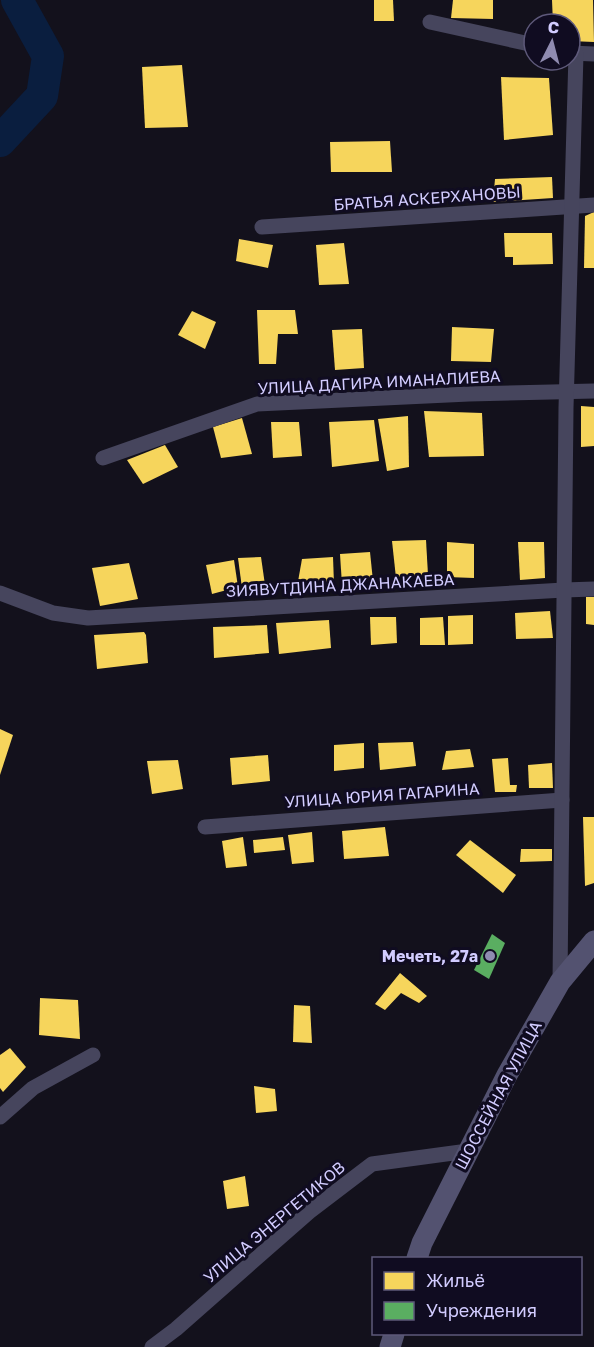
<svg xmlns="http://www.w3.org/2000/svg" width="594" height="1347" viewBox="0 0 594 1347" font-family="'Golos Text',sans-serif">
  <rect width="100%" height="100%" fill="#13111c"/>
  <g fill="#f6d55c">
    <polygon points="374,0 393,0 394,21 374,21"/>
    <polygon points="453,0 493,0 493,19 451,18"/>
    <polygon points="552,0 593,0 594,42 570,41 570,24 553,24"/>
    <polygon points="182,65 188,127 145,128 142,67"/>
    <polygon points="501,77 549,78 553,135 504,140"/>
    <polygon points="390,141 392,172 331,172 330,142"/>
    <polygon points="552,177 553,198 493,202 495,179"/>
    <polygon points="594,212 594,268 584,268 585,216"/>
    <polygon points="504,233 552,233 553,264 513,265 513,257 505,257"/>
    <polygon points="239,239 273,245 268,268 236,261"/>
    <polygon points="344,243 349,284 319,285 316,245"/>
    <polygon points="257,310 295,310 298,334 278,334 276,364 259,364"/>
    <polygon points="192,311 216,322 205,349 178,335"/>
    <polygon points="452,327 494,329 491,362 451,361"/>
    <polygon points="362,329 364,368 335,370 332,330"/>
    <polygon points="581,406 594,407 594,446 581,447"/>
    <polygon points="424,411 482,413 484,456 429,457"/>
    <polygon points="408,416 409,467 387,471 378,419"/>
    <polygon points="242,418 252,454 221,458 213,427"/>
    <polygon points="374,420 379,461 332,467 329,422"/>
    <polygon points="271,422 299,422 302,456 273,458"/>
    <polygon points="165,445 178,467 143,484 127,460"/>
    <polygon points="426,540 428,575 396,578 392,541"/>
    <polygon points="447,542 474,544 474,578 447,577"/>
    <polygon points="518,542 544,542 545,578 520,580"/>
    <polygon points="370,552 373,581 342,585 340,554"/>
    <polygon points="261,557 265,585 242,588 238,558"/>
    <polygon points="333,557 334,584 297,587 302,559"/>
    <polygon points="234,560 238,587 212,594 206,565"/>
    <polygon points="129,563 138,599 100,606 92,568"/>
    <polygon points="586,597 594,597 594,625 586,624"/>
    <polygon points="550,611 553,638 516,639 515,613"/>
    <polygon points="473,615 473,644 448,645 448,616"/>
    <polygon points="370,617 396,617 397,643 371,645"/>
    <polygon points="443,617 445,645 420,645 420,618"/>
    <polygon points="329,620 331,648 279,654 276,623"/>
    <polygon points="267,625 269,653 214,658 213,627"/>
    <polygon points="144,632 146,635 148,663 97,669 94,635"/>
    <polygon points="0,729 13,735 0,775"/>
    <polygon points="413,742 416,766 380,770 378,743"/>
    <polygon points="364,743 364,768 334,771 334,745"/>
    <polygon points="470,749 474,767 442,770 446,751"/>
    <polygon points="268,755 270,781 232,785 230,758"/>
    <polygon points="508,758 510,785 517,785 516,792 495,792 492,759"/>
    <polygon points="178,760 183,789 152,794 147,761"/>
    <polygon points="552,763 553,788 529,788 528,765"/>
    <polygon points="583,817 594,817 594,883 585,886"/>
    <polygon points="385,827 389,856 344,859 342,831"/>
    <polygon points="312,832 314,862 292,864 288,835"/>
    <polygon points="243,837 247,866 226,868 222,841"/>
    <polygon points="283,837 285,850 254,853 253,840"/>
    <polygon points="470,840 516,875 503,893 456,855"/>
    <polygon points="521,849 552,849 552,861 520,862"/>
    <polygon points="400,973 427,996 419,1003 401,993 385,1010 375,1004"/>
    <polygon points="40,998 78,1000 80,1039 39,1035"/>
    <polygon points="294,1005 310,1006 312,1043 293,1042"/>
    <polygon points="10,1048 26,1067 3,1092 0,1088 0,1055"/>
    <polygon points="254,1086 275,1089 277,1111 256,1113"/>
    <polygon points="245,1176 249,1206 227,1209 223,1181"/>
  </g>
  <polygon fill="#5aae61" points="492,934 505,943 489,979 474,970"/>
  <g fill="none" stroke-linecap="round" stroke-linejoin="round">
    <polyline stroke="#0a1e3f" stroke-width="32" points="0,141 42,96 48,56 17,0"/>
    <g stroke="#46455d" stroke-width="15">
      <polyline points="430,22 534,45"/>
      <polyline points="570,53 594,54"/>
      <polyline points="262,227 594,205"/>
      <polyline points="103,458 257,404 469,394 594,391"/>
      <polyline points="0,593 53,613 88,618 564,590 594,589"/>
      <polyline points="205,827 562,800"/>
      <polyline points="560,982 566,408 576,54"/>
      <polyline points="0,1117 33,1088 93,1055"/>
      <polyline points="152,1347 176,1329 309,1212 372,1164 468,1151"/>
    </g>
    <g stroke="#535270" stroke-width="21">
      <polyline points="417,1258 422,1243 507,1075 560,982 594,941"/>
      <polyline points="390,1347 394,1334"/>
    </g>
  </g>
  <circle fill="#8f8bb0" stroke="#100c21" stroke-width="2" cx="490" cy="956" r="6"/>
  <g text-anchor="middle" stroke-width="6" stroke-linejoin="round" paint-order="stroke">
    <g font-size="16" fill="#d2ccff" stroke="#100c21">
      <text transform="translate(427 198) rotate(-4)" y="6">БРАТЬЯ АСКЕРХАНОВЫ</text>
      <text transform="translate(379 382) rotate(-3)" y="6">УЛИЦА ДАГИРА ИМАНАЛИЕВА</text>
      <text transform="translate(340 585) rotate(-3)" y="6">ЗИЯВУТДИНА ДЖАНАКАЕВА</text>
      <text transform="translate(382 795) rotate(-4)" y="6">УЛИЦА ЮРИЯ ГАГАРИНА</text>
      <text transform="translate(498 1095) rotate(-62)" y="6">ШОССЕЙНАЯ УЛИЦА</text>
      <text transform="translate(274 1222) rotate(-40)" y="6">УЛИЦА ЭНЕРГЕТИКОВ</text>
    </g>
    <g font-size="16" font-weight="bold" fill="#d2ccff" stroke="#100c21" text-anchor="end">
      <text x="478" y="962">Мечеть, 27а</text>
    </g>
  </g>
  <rect x="372" y="1257" width="210" height="78" fill="#100c21" stroke="#5e597a" stroke-width="1.5"/>
  <rect x="384" y="1272" width="30" height="18" fill="#f6d55c" stroke="#5e597a" stroke-width="1.5"/>
  <text x="426" y="1287" font-size="18" fill="#d2ccff">Жильё</text>
  <rect x="384" y="1302" width="30" height="18" fill="#5aae61" stroke="#5e597a" stroke-width="1.5"/>
  <text x="426" y="1317" font-size="18" fill="#d2ccff">Учреждения</text>
  <g transform="translate(552 42) rotate(6)"><circle r="28" fill="#100c21" stroke="#5e597a" stroke-width="1.5"/>
  <path d="M0-4.5L10 22L0 15L-10 22Z" fill="#8f8bb0"/>
  <text y="-9" font-size="16" font-weight="bold" text-anchor="middle" fill="#d2ccff">С</text>
  </g>
</svg>
